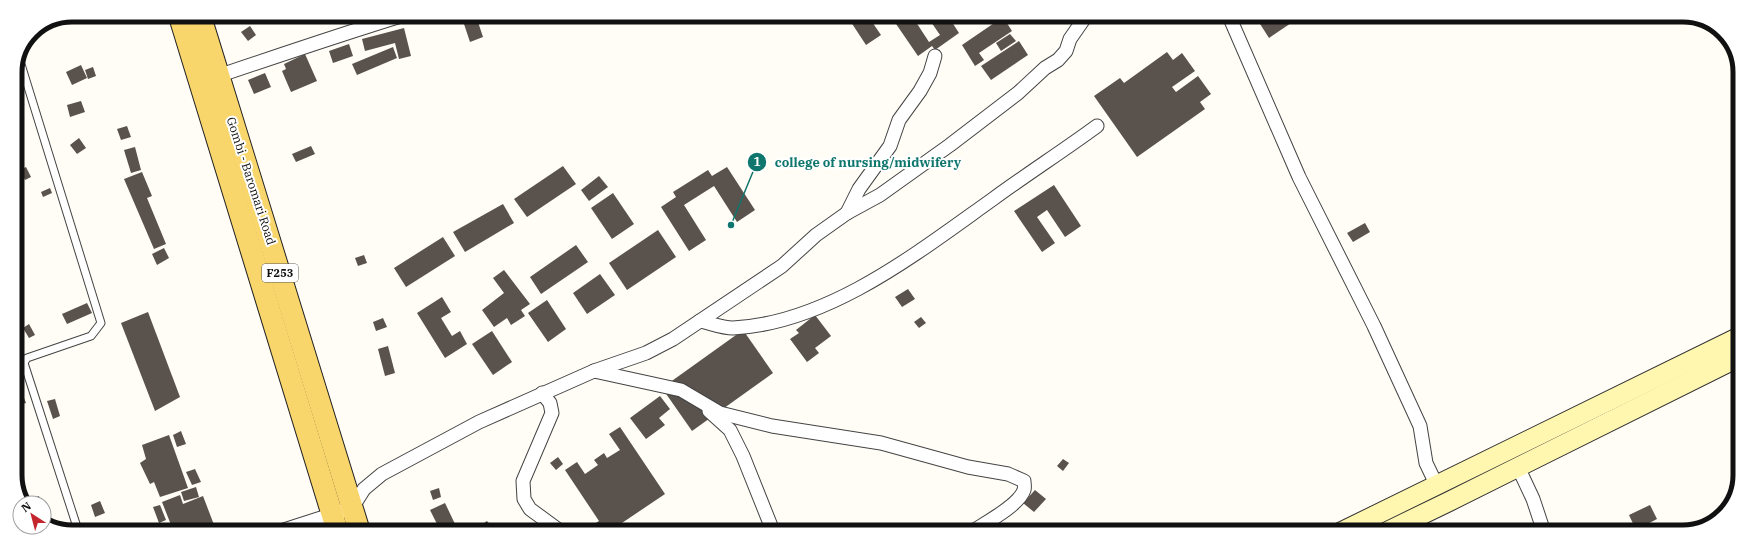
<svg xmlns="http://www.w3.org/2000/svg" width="1755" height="547" viewBox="0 0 1755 547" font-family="'IBM Plex Serif',serif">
  <rect width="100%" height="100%" fill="#fffdf5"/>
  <g fill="#5a524d">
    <polygon points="238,15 250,15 240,19"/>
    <polygon points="461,15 476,16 483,37 470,42"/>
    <polygon points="520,16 548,16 523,24"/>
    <polygon points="847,16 868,16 881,35 866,45"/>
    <polygon points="901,16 912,16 929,42 940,35 927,16 948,16 959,33 935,50 932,46 918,56 894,21"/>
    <polygon points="1255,16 1300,17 1269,38"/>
    <polygon points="1003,17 1012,31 979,53 984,60 975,66 962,45"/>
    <polygon points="250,26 256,35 248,41 241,32"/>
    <polygon points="404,28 411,56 399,59 395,43 365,51 362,39"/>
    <polygon points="1010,34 1016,41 1001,51 996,43"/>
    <polygon points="1019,41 1028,55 991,80 981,66"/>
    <polygon points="349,44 353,56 333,63 329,51"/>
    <polygon points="393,47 397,58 357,75 352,64"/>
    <polygon points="1167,52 1173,60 1182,53 1195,71 1172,87 1176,92 1198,76 1211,94 1200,102 1205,109 1137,157 1094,96 1120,78 1124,83"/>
    <polygon points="305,54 317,81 291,92 282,71 286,69 284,64"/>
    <polygon points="81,65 87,78 72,85 66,72"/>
    <polygon points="93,67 96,76 88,79 85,70"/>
    <polygon points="265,73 271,87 254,94 248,80"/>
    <polygon points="81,101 85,112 70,117 67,105"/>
    <polygon points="127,126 131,137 121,140 117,129"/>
    <polygon points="79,138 86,148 77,154 70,145"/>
    <polygon points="311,146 315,154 296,162 292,154"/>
    <polygon points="135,147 141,170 131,173 124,150"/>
    <polygon points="563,166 576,184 527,217 514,199"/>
    <polygon points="26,167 31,177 25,180 20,170"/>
    <polygon points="727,167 755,210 737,222 714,186 684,205 706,240 689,251 661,207 676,197 673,192 708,170 712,176"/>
    <polygon points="142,172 152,196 147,198 166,244 154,249 124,179"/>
    <polygon points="599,176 608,187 589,201 581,190"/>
    <polygon points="1054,185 1081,226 1065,237 1047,210 1037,217 1055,243 1042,252 1014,211"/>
    <polygon points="50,188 52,193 43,197 41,192"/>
    <polygon points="613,193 634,224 612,239 591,208"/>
    <polygon points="503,204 514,223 465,252 453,232"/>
    <polygon points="1365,223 1370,232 1353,242 1347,233"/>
    <polygon points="658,230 676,257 627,290 609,263"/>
    <polygon points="443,237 455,256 406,287 394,268"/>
    <polygon points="576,245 588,262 541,294 530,277"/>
    <polygon points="164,248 169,258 157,265 152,254"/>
    <polygon points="364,255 367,263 358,266 355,258"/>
    <polygon points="504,270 530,304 521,310 525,316 511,325 507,318 494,327 482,310 504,293 493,278"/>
    <polygon points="600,274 615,295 587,314 573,293"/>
    <polygon points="908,289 915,299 902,307 895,297"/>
    <polygon points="442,297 451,312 441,318 452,336 460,331 467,344 445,358 417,313"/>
    <polygon points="547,300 566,329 548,342 528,313"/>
    <polygon points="87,303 92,313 67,324 62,314"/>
    <polygon points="148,312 180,397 155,411 121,323"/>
    <polygon points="815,315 831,336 815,348 819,353 807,362 790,339 799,333 796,330"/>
    <polygon points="921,317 926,323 919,328 914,322"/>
    <polygon points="383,318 387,327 376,331 373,322"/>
    <polygon points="29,324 35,335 29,338 23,328"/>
    <polygon points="743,330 773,373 692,431 662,388"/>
    <polygon points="492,331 512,362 493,375 472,344"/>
    <polygon points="388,346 395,373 385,376 378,349"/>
    <polygon points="16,377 26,403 15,406 15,378"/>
    <polygon points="660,396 670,409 659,418 665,425 646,439 630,418"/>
    <polygon points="55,399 60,416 53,419 47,401"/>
    <polygon points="620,427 665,494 610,531 606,531 603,527 598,531 594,531 591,526 599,521 565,470 577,462 585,474 598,465 594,460 604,453 607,458 620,450 609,434"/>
    <polygon points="181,431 186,444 177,447 173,435"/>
    <polygon points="169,435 188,488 160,497 154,482 150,484 140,463 146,459 142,445"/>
    <polygon points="558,457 563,464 556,470 550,463"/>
    <polygon points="1063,459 1069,463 1063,471 1057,466"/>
    <polygon points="195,469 201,482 192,485 186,472"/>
    <polygon points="196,487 199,497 184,501 181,492"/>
    <polygon points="439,488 441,497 433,500 430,491"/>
    <polygon points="1035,490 1046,499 1034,512 1023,503"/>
    <polygon points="180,495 183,504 203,496 216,530 173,530 162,502"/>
    <polygon points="39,496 41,503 25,503 24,501"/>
    <polygon points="100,501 105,513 95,517 91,505"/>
    <polygon points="445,503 455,524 440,530 430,510"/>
    <polygon points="160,505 166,520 159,523 153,507"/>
    <polygon points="1650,505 1657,519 1636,530 1629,515"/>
    <polygon points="487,521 495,531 485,531 481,525"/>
  </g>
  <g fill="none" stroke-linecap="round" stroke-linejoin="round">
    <defs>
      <polyline id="service" points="20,61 101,323 91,336 27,358 24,363 78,530"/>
      <g id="minor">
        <polyline points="1229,16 1299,177 1374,326 1420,426 1426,463 1437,486"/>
        <path d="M 218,76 C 280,55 342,34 404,15"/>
        <polyline points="847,213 859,189 890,146 899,120 920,91 930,73 935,56"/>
        <path d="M 700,321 C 710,323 722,328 733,328 C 829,323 917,253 993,199 C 1027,174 1063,151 1097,126"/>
        <path d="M 594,371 L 681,390 L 720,413 L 772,426 L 881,443 L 968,467 L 1008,474 L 1024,481 C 1024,484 1025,487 1024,490 C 1019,505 987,522 973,531"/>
        <polyline points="542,393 550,403 552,413 523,481 524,499 530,509 560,531"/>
        <polyline points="709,411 730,430 743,456 773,531"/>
        <polyline points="1518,467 1533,499 1544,532"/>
        <polyline points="284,530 352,508 364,489 382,474 479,422 594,371 646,353 673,339 782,266 816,235 847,213 880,195 950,145 1018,93 1045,68 1058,60 1066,51 1070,39 1086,16"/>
      </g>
      <g id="secondary">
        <polyline points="1341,532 1739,337"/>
        <polyline points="1386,532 1448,502 1739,357"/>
      </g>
      <g id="primary">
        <polyline points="179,15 337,530"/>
        <polyline points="200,15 359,530"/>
      </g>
    </defs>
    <use href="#service" stroke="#444" stroke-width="9"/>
    <use href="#minor" stroke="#444" stroke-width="15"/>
    <use href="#secondary" stroke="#333" stroke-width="21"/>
    <use href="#primary" stroke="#222" stroke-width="23"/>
    <use href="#service" stroke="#fff" stroke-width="7"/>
    <use href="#minor" stroke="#fff" stroke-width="13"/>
    <use href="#secondary" stroke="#fff6b0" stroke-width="19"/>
    <use href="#primary" stroke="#f9d66b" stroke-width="21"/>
  </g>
  <g text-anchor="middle" stroke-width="4" stroke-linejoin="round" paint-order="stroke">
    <rect fill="#fff" stroke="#585858" stroke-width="1" x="262" y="264" width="36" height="18" rx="3"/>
    <g font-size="11" font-weight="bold" fill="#111">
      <text x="280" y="277">F253</text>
    </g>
    <g font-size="12" fill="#111" stroke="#fff">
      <text transform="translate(251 181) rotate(72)" y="4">Gombi - Baromari Road</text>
    </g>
  </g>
  <path d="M0 0H1755V547H0ZM72 22H1683A50 50 0 0 1 1733 72V475A50 50 0 0 1 1683 525H72A50 50 0 0 1 22 475V72A50 50 0 0 1 72 22Z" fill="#fff" fill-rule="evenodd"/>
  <path fill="none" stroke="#111" stroke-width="5" d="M72 22H1683A50 50 0 0 1 1733 72V475A50 50 0 0 1 1683 525H72A50 50 0 0 1 22 475V72A50 50 0 0 1 72 22Z"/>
  <path fill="none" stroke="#0f766e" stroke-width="1.5" d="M731 225L757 162"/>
  <g fill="#0f766e" stroke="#fff" stroke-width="1.5">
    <circle cx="731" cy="225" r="4"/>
    <circle cx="757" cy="162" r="10"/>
  </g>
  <g font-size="12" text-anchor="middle" font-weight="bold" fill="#fff">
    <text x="757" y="166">1</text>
  </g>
  <g font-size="13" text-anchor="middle" font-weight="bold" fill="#0f766e" stroke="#fff" stroke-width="4" stroke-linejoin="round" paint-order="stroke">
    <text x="868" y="167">college of nursing/midwifery</text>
  </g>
  <g transform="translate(32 515) rotate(324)"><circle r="19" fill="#ffffff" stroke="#a0a0a0"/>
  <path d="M0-3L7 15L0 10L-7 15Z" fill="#c4262e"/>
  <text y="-6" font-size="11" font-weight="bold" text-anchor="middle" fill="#111111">N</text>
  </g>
</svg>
